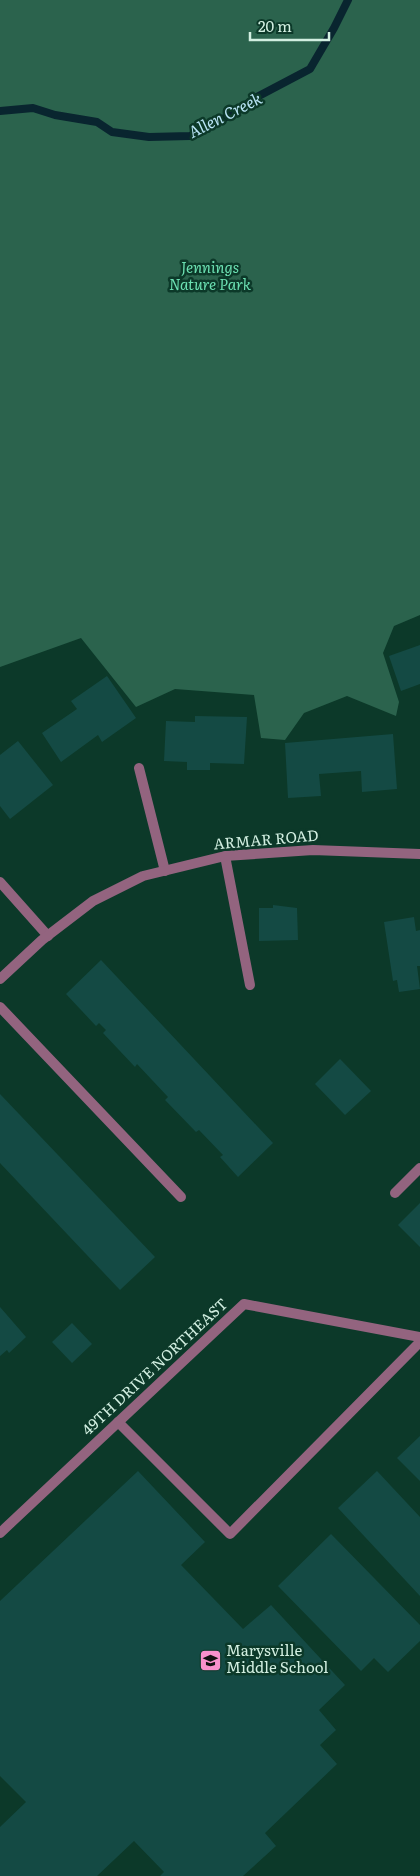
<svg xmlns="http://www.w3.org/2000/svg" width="420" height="1876" viewBox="0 0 420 1876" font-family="Literata,serif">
  <rect width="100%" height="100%" fill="#0c3929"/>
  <polygon fill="#2b634d" points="0,0 420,0 420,615 394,626 383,653 399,702 396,716 347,696 304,713 285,740 261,738 254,695 175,689 136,707 81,638 0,667"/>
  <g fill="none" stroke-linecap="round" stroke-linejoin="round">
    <polyline stroke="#09252f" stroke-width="8" points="0,111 33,108 55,115 97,122 112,132 149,137 190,136 236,112 255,98 310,69 334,28 348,0"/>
  </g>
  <g fill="#144a44">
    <polygon points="420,645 420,684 401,691 389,656"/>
    <polygon points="107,676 136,718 102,742 98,735 61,762 42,733 77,709 71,701"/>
    <polygon points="195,716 247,717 244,764 210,763 210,770 187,770 187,762 164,761 166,721 195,722"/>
    <polygon points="393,734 397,789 362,792 361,771 319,774 321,796 288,798 285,743"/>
    <polygon points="18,741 53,785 10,819 0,806 0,755"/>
    <polygon points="273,905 297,908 298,940 259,941 259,908 273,908"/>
    <polygon points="414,917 416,931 420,930 420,966 417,966 420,989 399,992 397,980 393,981 384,922"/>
    <polygon points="101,960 273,1143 238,1177 220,1157 223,1155 199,1130 196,1132 165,1100 168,1097 137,1064 135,1067 103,1033 106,1030 99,1023 96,1026 66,994"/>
    <polygon points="340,1059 371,1091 345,1115 315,1084"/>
    <polygon points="0,1094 155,1257 120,1290 0,1163"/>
    <polygon points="420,1203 420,1247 398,1225"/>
    <polygon points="0,1307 26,1337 9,1353 7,1350 0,1356"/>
    <polygon points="72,1323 92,1344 72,1363 52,1342"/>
    <polygon points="420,1436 420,1481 397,1458"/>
    <polygon points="138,1471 205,1542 181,1565 243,1629 271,1605 345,1685 319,1710 336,1730 320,1745 337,1764 265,1833 276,1846 243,1876 160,1876 164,1872 134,1841 97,1876 0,1876 0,1827 26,1802 0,1776 0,1601"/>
    <polygon points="377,1471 420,1517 420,1596 338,1508"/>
    <polygon points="331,1534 420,1625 420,1641 388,1672 374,1658 361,1671 278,1586"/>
  </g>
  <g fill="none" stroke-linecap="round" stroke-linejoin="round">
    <g stroke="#93647f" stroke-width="10">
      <polyline points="139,768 165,871"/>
      <polyline points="225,856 250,985"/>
      <polyline points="0,882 48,936"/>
      <polyline points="0,1007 181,1197"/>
      <polyline points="395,1193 420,1168"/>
      <polyline points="118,1422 230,1534 420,1342"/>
      <polyline points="0,1533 244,1304 420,1337"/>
    </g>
    <polyline stroke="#93647f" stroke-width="10" points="0,979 42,940 93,901 143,876 225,856 313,850 420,854"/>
  </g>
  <defs>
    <symbol id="school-square" viewBox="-11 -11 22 22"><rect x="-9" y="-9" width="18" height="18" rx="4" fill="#f890cc" stroke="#0c3929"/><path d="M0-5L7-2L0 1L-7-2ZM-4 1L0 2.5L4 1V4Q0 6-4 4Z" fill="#111"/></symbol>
  </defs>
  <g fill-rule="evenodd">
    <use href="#school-square" x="198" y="1648" width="25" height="25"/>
  </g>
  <g text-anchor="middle" stroke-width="5" stroke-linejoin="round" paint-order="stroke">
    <g font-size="15" font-style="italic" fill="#6ce0b2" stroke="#0c3929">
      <text x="210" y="273">Jennings<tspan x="210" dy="17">Nature Park</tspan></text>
    </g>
    <g font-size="15" fill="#d2efe1" stroke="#0c3929">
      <text transform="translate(266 840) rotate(-5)" y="5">ARMAR ROAD</text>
      <text transform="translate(155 1367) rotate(-43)" y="5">49TH DRIVE NORTHEAST</text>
    </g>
    <g font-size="15" fill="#d2efe1" stroke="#0c3929" text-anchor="start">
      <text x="226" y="1656">Marysville<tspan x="226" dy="17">Middle School</tspan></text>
    </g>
    <g font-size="16" font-style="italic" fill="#b9e4f5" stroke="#0c3929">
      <text transform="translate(225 115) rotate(-27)" y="6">Allen Creek</text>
    </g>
  </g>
  <path d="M250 32v8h79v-8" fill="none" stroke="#d2efe1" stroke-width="2.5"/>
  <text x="258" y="32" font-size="15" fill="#d2efe1" stroke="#0c3929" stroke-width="4" paint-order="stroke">20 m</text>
</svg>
